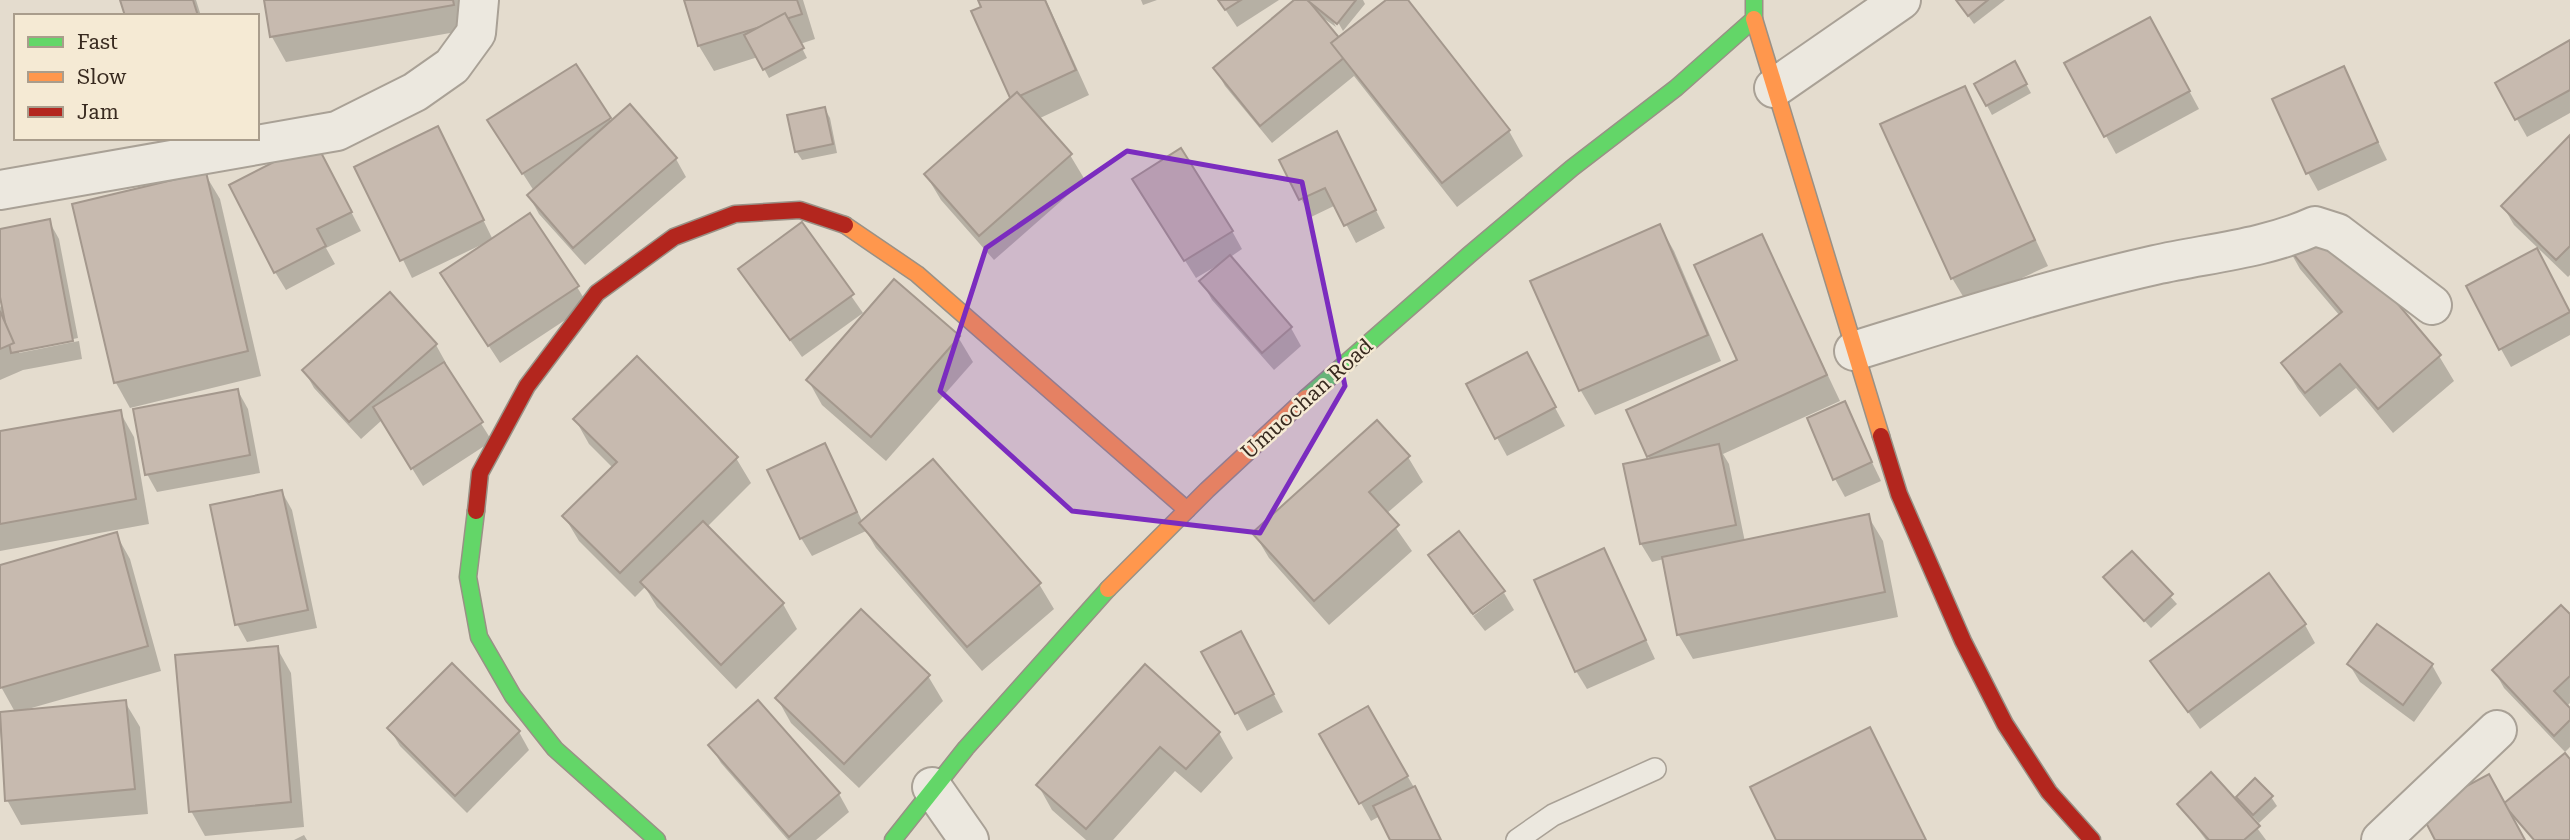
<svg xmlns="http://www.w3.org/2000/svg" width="2570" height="840" viewBox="0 0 2570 840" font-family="'Roboto Serif',serif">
  <rect width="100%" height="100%" fill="#e4dcce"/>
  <g fill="#0003">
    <polygon points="122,0 196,0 201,16 127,16"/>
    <polygon points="265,0 462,0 467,30 286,62 272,37"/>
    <polygon points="686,0 803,0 815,39 800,44 807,58 769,78 758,57 714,71 699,46"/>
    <polygon points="980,0 1046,0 1089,95 1038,119 1070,155 1085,180 994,260 941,200 926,175 1012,99"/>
    <polygon points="1141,0 1157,0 1143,5"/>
    <polygon points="1219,0 1279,0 1237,27"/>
    <polygon points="1297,0 1363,0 1365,4 1343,31 1334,15 1331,17 1336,27 1317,14 1337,38 1389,0 1406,0 1509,131 1523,156 1457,207 1354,76 1272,143 1225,86 1215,68"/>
    <polygon points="1957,0 2005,0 1974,24"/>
    <polygon points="2160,37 2199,109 2116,154 2066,64"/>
    <polygon points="2570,42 2570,113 2527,137 2497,84"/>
    <polygon points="2015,64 2031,93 1992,115 1976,85"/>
    <polygon points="576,66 612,123 676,159 686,177 585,265 539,214 529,196 534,191 500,138"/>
    <polygon points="2343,69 2387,160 2318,191 2308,173"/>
    <polygon points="1964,88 2048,266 1967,303 1952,278"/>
    <polygon points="825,109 830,118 837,153 802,160 796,151"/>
    <polygon points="2570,138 2570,275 2568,277 2514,225 2503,206"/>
    <polygon points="447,146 493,240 577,287 588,305 500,363 442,274 485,243 412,278 357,167"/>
    <polygon points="1346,152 1385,228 1356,243 1336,205 1311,217 1281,161"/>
    <polygon points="325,161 361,231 326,248 335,264 286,290 275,272"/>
    <polygon points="205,174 220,199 261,376 130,408 116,383 74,205"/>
    <polygon points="1145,197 1232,231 1242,249 1229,258 1291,328 1301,346 1274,370 1212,300 1202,282 1218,265 1196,278"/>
    <polygon points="2321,215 2439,356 2454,381 2393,433 2356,388 2320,417 2298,389 2283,364 2340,316 2300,269 2286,244"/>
    <polygon points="49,221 59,239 78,338 19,350 19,353 79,341 82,359 23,370 0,380 0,306 5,313 0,288 0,231"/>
    <polygon points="801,224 863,313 802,357 740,269"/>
    <polygon points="1660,226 1674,251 1721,361 1595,415 1581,391 1533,282"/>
    <polygon points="1762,236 1840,401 1723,454 1729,464 1745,542 1868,516 1883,541 1898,617 1693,659 1678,634 1664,559 1652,562 1641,544 1625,466 1651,460 1648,456 1739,361"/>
    <polygon points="2546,269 2570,313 2570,335 2511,367 2501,349"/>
    <polygon points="958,337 973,362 886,461 822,405 808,380"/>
    <polygon points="436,345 446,363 444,365 492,441 423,486 382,420 361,439 314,388 304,370"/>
    <polygon points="1536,373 1565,426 1507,456 1468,385"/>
    <polygon points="238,391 248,409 260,473 157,492 147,474"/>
    <polygon points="1844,404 1881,481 1845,497 1835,479"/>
    <polygon points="120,412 134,437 149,524 0,551 0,433"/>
    <polygon points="575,419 736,458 751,483 707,527 783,604 797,629 736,689 657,607 645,587 635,597 579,541 564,516 613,468 589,444"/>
    <polygon points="825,445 863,523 1039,584 1054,609 982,671 876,548 866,531 812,556 801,538"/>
    <polygon points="1408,457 1423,482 1386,514 1412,551 1329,625 1269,558 1254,533"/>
    <polygon points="282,492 292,510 317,628 247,642 237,624"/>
    <polygon points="116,534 130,559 161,671 28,709 125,702 140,727 148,814 21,825 7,800 0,729 0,714 15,712 0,685 0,567"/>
    <polygon points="1604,550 1655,659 1587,689 1576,671"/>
    <polygon points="2131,553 2177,604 2151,628 2105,577"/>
    <polygon points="1430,556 1502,591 1471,614"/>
    <polygon points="1504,593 1514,610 1485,631 1473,616"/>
    <polygon points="2570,617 2570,703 2566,707 2570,711 2570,747 2565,752 2504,688 2494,670"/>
    <polygon points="2305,625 2315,643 2200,729 2153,662"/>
    <polygon points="277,648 291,673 304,827 205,836 191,811"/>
    <polygon points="1251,651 1283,712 1247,731 1204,652"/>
    <polygon points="2349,664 2432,665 2442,683 2414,722 2360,682"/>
    <polygon points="1145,667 1219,733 1233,758 1201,793 1175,771 1113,840 1086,840 1052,810 1038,785"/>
    <polygon points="928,676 943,701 859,788 791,723 777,698"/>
    <polygon points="1368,709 1425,806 1441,840 1392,840 1380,816 1371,821 1322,734"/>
    <polygon points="389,728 519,732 529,750 467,813 400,746"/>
    <polygon points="710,745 839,794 849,812 816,840 788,840 721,763"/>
    <polygon points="2238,797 2271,797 2277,806 2259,823 2248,811 2246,813 2266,840 2206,840 2179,804 2246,811"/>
    <polygon points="304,835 307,840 294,840"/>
  </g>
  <g fill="#c7baaf" stroke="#a4988d" stroke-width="2">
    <polygon points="120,0 193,0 198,16 125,16"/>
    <polygon points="264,0 453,0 454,5 270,37"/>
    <polygon points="684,0 797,0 802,14 698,46"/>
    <polygon points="978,0 1045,0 1076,70 1011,100 971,11 981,7"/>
    <polygon points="1218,0 1241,0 1225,10"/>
    <polygon points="1294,0 1308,0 1351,52 1260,126 1213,68"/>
    <polygon points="1307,0 1356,0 1337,24"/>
    <polygon points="1386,0 1408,0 1510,130 1442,183 1331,43"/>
    <polygon points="1956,0 1988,0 1968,16"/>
    <polygon points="785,13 804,48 763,70 744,35"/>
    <polygon points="2150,17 2190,91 2104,137 2064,63"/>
    <polygon points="2570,40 2570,90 2515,120 2495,83"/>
    <polygon points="2015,61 2027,84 1986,106 1974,84"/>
    <polygon points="576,64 611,118 522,174 487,120"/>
    <polygon points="2344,66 2378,142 2306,174 2272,99"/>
    <polygon points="1965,86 2035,240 1951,279 1880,124"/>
    <polygon points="1017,92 1072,154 979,236 924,174"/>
    <polygon points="630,104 677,158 573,248 527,195"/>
    <polygon points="825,107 833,144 795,152 787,115"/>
    <polygon points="438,126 484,220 400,261 354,167"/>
    <polygon points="1337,131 1376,210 1344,226 1325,188 1299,200 1279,160"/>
    <polygon points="2570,135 2570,246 2556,260 2501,206"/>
    <polygon points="315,141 352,212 317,229 326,246 274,273 229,185"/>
    <polygon points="1181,148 1233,231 1184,261 1132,179"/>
    <polygon points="206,172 248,351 114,383 72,204"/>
    <polygon points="530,213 579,286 488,346 440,273"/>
    <polygon points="2321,213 2441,355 2378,409 2340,364 2305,393 2281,363 2342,312 2284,243"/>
    <polygon points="50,219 73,341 11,353 0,297 0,229"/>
    <polygon points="802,222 854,294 790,340 738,269"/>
    <polygon points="1660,224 1708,335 1579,391 1530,281"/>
    <polygon points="1762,234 1827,375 1647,457 1626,410 1737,360 1694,265"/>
    <polygon points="2537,248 2570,312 2499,350 2466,286"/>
    <polygon points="1230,255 1292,327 1262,353 1199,281"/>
    <polygon points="894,279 960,336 871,437 806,380"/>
    <polygon points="390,292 437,344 349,422 302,370"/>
    <polygon points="0,311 14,343 0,349"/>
    <polygon points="1527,352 1556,407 1495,439 1466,384"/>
    <polygon points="637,356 738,457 620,573 562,516 617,462 573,419"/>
    <polygon points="444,362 483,422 411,469 373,407"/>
    <polygon points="238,389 250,455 145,475 133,409"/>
    <polygon points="1845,401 1872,462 1833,480 1807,418"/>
    <polygon points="121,410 136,499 0,524 0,431"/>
    <polygon points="1377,420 1410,456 1369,492 1399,525 1314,601 1252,533"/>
    <polygon points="825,443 857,512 800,539 767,470"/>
    <polygon points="1719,444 1736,525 1640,544 1623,464"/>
    <polygon points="933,459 1041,583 967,647 859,523"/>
    <polygon points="282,490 308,610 235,625 210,505"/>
    <polygon points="1869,514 1885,592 1677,635 1662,557"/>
    <polygon points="703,521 784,603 721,665 640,582"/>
    <polygon points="1459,531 1505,591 1473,614 1428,555"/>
    <polygon points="117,532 148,646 0,688 0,565"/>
    <polygon points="1604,548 1646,640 1575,672 1534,580"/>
    <polygon points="2132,551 2173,594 2144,621 2103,577"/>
    <polygon points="2269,573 2306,624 2188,712 2150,661"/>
    <polygon points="2561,605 2570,614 2570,676 2554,691 2570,708 2570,720 2554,736 2492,670"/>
    <polygon points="861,609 930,675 844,764 775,698"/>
    <polygon points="2377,624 2433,664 2403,705 2347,664"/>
    <polygon points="1241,631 1274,694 1235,714 1201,652"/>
    <polygon points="278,646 291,802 189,812 175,655"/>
    <polygon points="452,663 520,731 455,796 387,728"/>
    <polygon points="1145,664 1220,732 1186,769 1160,747 1086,829 1036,785"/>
    <polygon points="126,700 135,789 5,801 0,712"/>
    <polygon points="758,700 840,793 789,837 708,745"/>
    <polygon points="1368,706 1408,776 1359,804 1319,734"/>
    <polygon points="1870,727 1926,840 1776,840 1750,787"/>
    <polygon points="2565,753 2570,759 2570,840 2534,840 2503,804"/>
    <polygon points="2211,772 2260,826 2244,840 2209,840 2177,804"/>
    <polygon points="2489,774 2525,840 2435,840 2420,811"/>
    <polygon points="2255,778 2273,796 2253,815 2236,797"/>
    <polygon points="1415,786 1441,840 1390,840 1373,806"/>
  </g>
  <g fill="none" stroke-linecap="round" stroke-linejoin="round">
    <defs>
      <polyline id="lane" points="1517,840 1553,815 1655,769"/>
      <g id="street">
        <polyline points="1774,88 1901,0"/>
        <polyline points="0,190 337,131 415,92 452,66 476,33 479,0"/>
        <path d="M 1854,351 C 1954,320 2053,288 2155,265 C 2209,253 2264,249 2315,226 L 2337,233 L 2432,305"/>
        <polyline points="932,787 969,840"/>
        <polyline points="2381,840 2497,730"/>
      </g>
      <g id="fast">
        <polyline points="1306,398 1469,255 1572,168 1676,88 1754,19 1754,0"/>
        <polyline points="476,511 468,577 479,637 513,696 555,749 657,840"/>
        <polyline points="893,840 966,748 1108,589"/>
      </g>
      <g id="slow">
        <polyline points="1754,19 1881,436"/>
        <polyline points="845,225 917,274 1187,510"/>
        <polyline points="1108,589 1207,490 1306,398"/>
      </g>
      <g id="jam">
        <polyline points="1881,436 1899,494 1963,641 2005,724 2049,792 2092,840"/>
        <polyline points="476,511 480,473 527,386 597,293 674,237 735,214 800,210 845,225"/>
      </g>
    </defs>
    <use href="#lane" stroke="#a9a196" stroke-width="24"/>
    <use href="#street" stroke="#a9a196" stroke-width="42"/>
    <use href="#fast" stroke="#999186" stroke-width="19"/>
    <use href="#slow" stroke="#999186" stroke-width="19"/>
    <use href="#jam" stroke="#999186" stroke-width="19"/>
    <use href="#lane" stroke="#ece8df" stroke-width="21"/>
    <use href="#street" stroke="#ece8df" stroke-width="38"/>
    <use href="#fast" stroke="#63d668" stroke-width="16"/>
    <use href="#slow" stroke="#ff974d" stroke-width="16"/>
    <use href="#jam" stroke="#b3261e" stroke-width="16"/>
  </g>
  <path fill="#7b2cbf" fill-opacity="0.2" stroke="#7b2cbf" stroke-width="5" stroke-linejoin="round" d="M 1127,151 L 1302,182 L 1345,386 L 1260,533 L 1072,511 L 940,391 L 986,248 Z"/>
  <g text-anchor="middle" stroke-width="5" stroke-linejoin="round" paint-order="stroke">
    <g font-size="21" fill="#382a1f" stroke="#f5ead4">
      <text transform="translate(1307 399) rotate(-42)" y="7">Umuochan Road</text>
    </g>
  </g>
  <rect x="14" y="14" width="245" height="126" fill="#f5ead4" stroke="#a99d8c" stroke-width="2"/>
  <rect x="28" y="37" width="35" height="10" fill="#63d668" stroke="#a99d8c" stroke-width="2"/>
  <text x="77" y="49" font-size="21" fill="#382a1f">Fast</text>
  <rect x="28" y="72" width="35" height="10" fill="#ff974d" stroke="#a99d8c" stroke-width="2"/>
  <text x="77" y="84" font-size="21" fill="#382a1f">Slow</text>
  <rect x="28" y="107" width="35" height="10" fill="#b3261e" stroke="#a99d8c" stroke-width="2"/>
  <text x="77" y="119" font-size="21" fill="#382a1f">Jam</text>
</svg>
